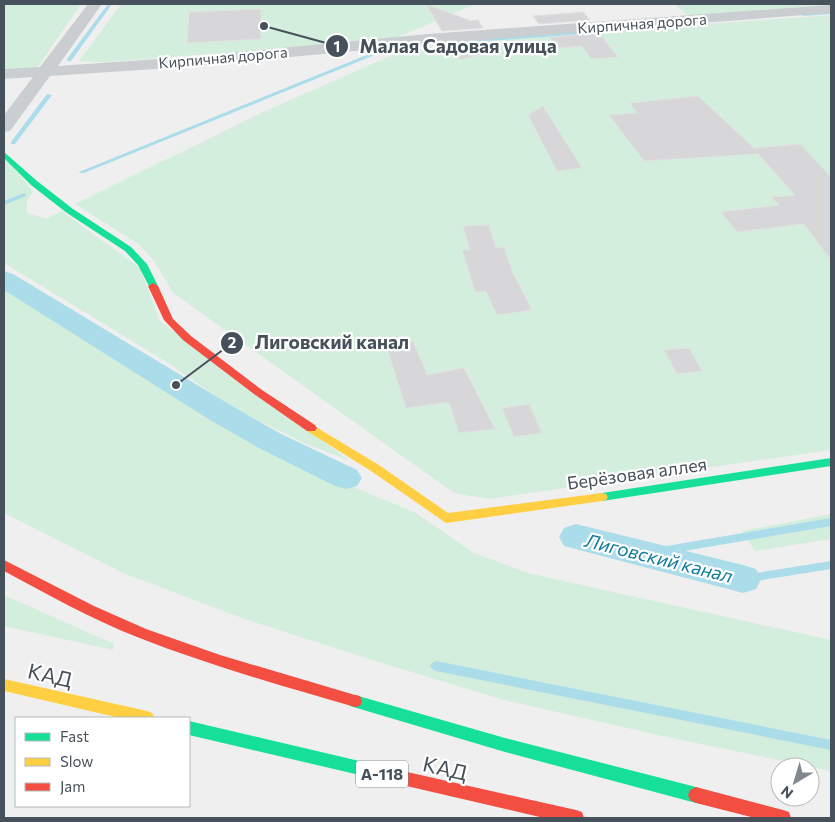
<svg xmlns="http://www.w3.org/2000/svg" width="835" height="822" viewBox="0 0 835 822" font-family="Commissioner,sans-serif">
  <rect width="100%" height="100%" fill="#f0efef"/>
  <g fill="#d4eede">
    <polygon points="4,4 81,4 37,68 4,71"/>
    <polygon points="121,4 476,4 391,40 105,62 79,61"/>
    <polygon points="674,4 831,4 831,6 689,16"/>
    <polygon points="831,15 831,450 489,499 454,493 173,293 154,261 140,245 75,204 263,112 406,49 619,30"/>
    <polygon points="4,157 8,160 33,192 27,200 27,213 47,219 61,211 140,268 160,321 350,461 304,443 233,408 168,363 4,263"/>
    <polygon points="4,284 270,452 416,513 474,553 528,573 831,640 831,771 667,737 504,700 372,660 242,618 123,573 4,513"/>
    <polygon points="831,514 831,539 755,551 742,531"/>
    <polygon points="4,595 114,644 113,650 4,626"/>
  </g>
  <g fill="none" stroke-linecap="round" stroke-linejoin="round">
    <g fill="#aadcea" fill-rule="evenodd">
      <polygon points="108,4 112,4 71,61 67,61 67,59"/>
      <polygon points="831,12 831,14 804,16 802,15 804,14"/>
      <polygon points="608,29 611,31 610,32 438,45 435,43 438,41"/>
      <polygon points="424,43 427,45 426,46 387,50 84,173 80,173 79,172 384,48"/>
      <polygon points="47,94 52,95 15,144 11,144 11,142"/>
      <polygon points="24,193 26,194 26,196 4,205 4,201"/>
      <polygon points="831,518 831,526 643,558 639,557 638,554 639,551 643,550"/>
      <polygon points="831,561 831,569 743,583 739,582 738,579 739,576 743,575"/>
      <polygon points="436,661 831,740 831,750 436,671 432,669 430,666 432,663"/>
    </g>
    <g fill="#aadcea" fill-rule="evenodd">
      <polygon points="4,271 13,274 232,406 281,434 357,470 362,478 357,486 346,489 335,486 259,448 210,420 4,290"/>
      <polygon points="576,524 743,565 756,569 761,579 756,589 743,593 564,546 559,537 564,528"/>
    </g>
  </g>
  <g fill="#d7d7d9" stroke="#e1e1e2">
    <polygon points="426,4 471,21 478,20 483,28 442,31"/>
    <polygon points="261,9 261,39 187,43 189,12"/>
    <polygon points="583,12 590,20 539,24 533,16"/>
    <polygon points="599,33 618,57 591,59 582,46 558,48 549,37"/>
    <polygon points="491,41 497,51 458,60 449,44"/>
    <polygon points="698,96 754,148 800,144 831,177 831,260 804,224 737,232 721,212 779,205 771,197 795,195 758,154 644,161 609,115 637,113 630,103"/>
    <polygon points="543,106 582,168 557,171 528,115"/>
    <polygon points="489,225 496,248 504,247 513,273 532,310 497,315 486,291 475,292 462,250 470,250 463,226"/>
    <polygon points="413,341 427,375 464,368 495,429 459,433 449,402 406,408 386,345"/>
    <polygon points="689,348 702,371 677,374 664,350"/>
    <polygon points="529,404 542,433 514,437 502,408"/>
  </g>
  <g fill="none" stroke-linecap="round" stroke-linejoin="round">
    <polygon fill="#cbced0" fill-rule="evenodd" points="88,4 102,4 58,66 186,57 428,34 831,5 831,13 428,44 186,67 50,76 10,131 4,132 4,115 33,77 4,79 4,69 40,67"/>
    <g fill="#16e098" fill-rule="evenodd">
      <polygon points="4,152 37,181 73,209 131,247 147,264 158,286 156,288 150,288 138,265 125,251 67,213 31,185 4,158"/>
      <polygon points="831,458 831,466 602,501 598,500 596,497 598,494 602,493"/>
      <polygon points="355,695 505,738 696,787 702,790 704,795 702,800 696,803 505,752 350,706 348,701 350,696"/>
      <polygon points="189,721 385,767 391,769 393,774 391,779 385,781 189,735"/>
    </g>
    <g fill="#ffcf43" fill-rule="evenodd">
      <polygon points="311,424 379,465 448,513 602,493 606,494 608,497 606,500 602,501 446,523 371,471 307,431 305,428"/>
      <polygon points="4,679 147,711 152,713 155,718 120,718 4,691"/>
    </g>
    <g fill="#f24e42" fill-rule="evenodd">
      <polygon points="153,283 158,286 173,319 191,336 262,390 315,425 317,428 315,431 307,431 254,394 183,340 164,320 148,286"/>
      <path d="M 4,560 L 94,606 L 146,629 L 220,655 L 355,695 L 360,696 L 362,701 L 360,706 L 355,707 C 282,686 208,665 137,637 C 91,619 47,594 4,571 Z"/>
      <polygon points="385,767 576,810 582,812 584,818 544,818 385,781 379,779 377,774 379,769"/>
      <polygon points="696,787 783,810 789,812 791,818 755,818 696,803 690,800 688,795 690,790"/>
    </g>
  </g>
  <g text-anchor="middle" stroke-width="4.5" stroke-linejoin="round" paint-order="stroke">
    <g font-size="15" fill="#47515b" stroke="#fff">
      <text transform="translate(642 24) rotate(-4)" y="5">Кирпичная дорога</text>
      <text transform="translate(223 58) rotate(-5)" y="5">Кирпичная дорога</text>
    </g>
    <rect fill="#fff" stroke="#7e858c" stroke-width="1" x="356" y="760.5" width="52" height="27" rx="4"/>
    <g font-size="16" font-weight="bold" fill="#47515b">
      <text x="382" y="780">А-118</text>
    </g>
    <g font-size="18" fill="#47515b" stroke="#fff">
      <text transform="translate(637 474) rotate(-8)" y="6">Берёзовая аллея</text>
    </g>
    <g font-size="19" font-style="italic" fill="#117d9c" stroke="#fff">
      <text transform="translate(659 558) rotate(14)" y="7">Лиговский канал</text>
    </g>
    <g font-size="21" fill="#47515b" stroke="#fff">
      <text transform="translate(50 676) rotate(13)" y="7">КАД</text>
      <text transform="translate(445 769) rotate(13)" y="7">КАД</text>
    </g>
  </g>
  <path fill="none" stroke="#47515b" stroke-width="2" d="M264 26L337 46M176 385L232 343"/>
  <g fill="#47515b" stroke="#fff" stroke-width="2">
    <circle cx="264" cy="26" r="5"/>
    <circle cx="176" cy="385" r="5"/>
    <circle cx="337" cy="46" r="12"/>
    <circle cx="232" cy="343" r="12"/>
  </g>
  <g font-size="15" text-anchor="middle" font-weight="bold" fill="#fff">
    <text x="337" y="52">1</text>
    <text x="232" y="348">2</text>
  </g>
  <g font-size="19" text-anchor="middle" font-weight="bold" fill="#47515b" stroke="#fff" stroke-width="4.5" stroke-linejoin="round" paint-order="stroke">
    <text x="458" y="53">Малая Садовая улица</text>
    <text x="332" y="349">Лиговский канал</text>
  </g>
  <rect width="835" height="822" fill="none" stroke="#47515b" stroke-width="10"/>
  <rect x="15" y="717" width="175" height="90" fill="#ffffff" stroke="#b5b9bd"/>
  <rect x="25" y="733" width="25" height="8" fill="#16e098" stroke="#b5b9bd"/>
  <text x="60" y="742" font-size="15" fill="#47515b">Fast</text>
  <rect x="25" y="758" width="25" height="8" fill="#ffcf43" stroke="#b5b9bd"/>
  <text x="60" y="767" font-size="15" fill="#47515b">Slow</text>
  <rect x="25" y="783" width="25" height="8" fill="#f24e42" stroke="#b5b9bd"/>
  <text x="60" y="792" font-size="15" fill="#47515b">Jam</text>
  <g transform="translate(795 782) rotate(218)"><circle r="24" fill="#ffffff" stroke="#b5b9bd"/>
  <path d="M0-4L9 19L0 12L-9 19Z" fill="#82888f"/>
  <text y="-8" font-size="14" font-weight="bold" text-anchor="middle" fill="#47515b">N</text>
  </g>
</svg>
